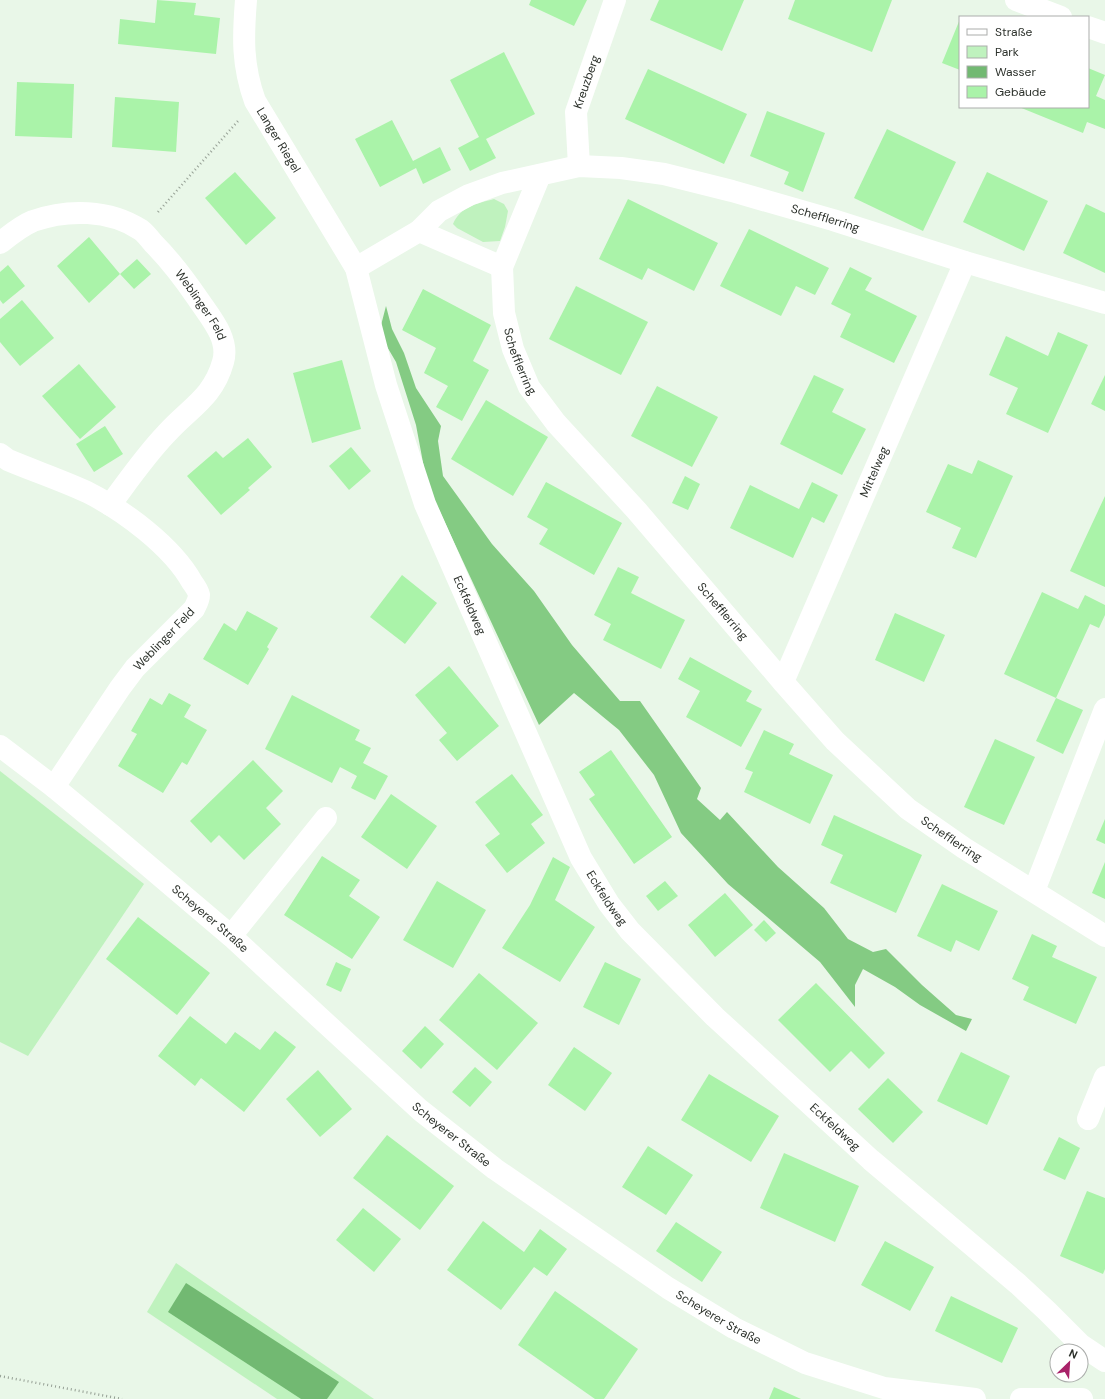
<svg xmlns="http://www.w3.org/2000/svg" width="1105" height="1399" viewBox="0 0 1105 1399" font-family="'DM Sans',sans-serif">
  <rect width="100%" height="100%" fill="#e9f7e8"/>
  <g fill="#bff2be">
    <path d="M 494,199 L 504,204 L 508,211 L 505,227 L 500,241 L 483,242 L 457,228 L 453,224 C 461,206 476,204 494,199 Z"/>
    <polygon points="0,771 144,884 28,1056 0,1042"/>
    <polygon points="176,1263 374,1399 277,1399 147,1312"/>
  </g>
  <polygon fill="#84cb83" points="386,306 392,329 404,353 416,388 441,426 438,441 443,476 492,544 534,591 572,645 620,701 640,701 701,788 697,799 720,820 727,812 778,867 824,908 848,939 873,952 886,949 922,985 956,1015 972,1019 966,1031 920,1005 895,987 863,969 855,985 855,1007 820,962 728,884 681,833 654,775 619,730 574,693 539,725 427,484 416,425 396,362 379,333"/>
  <polygon fill="#72b972" points="186,1283 339,1382 327,1399 301,1399 168,1312"/>
  <g fill="#aaf3a9">
    <polygon points="157,0 196,3 194,15 220,18 216,54 118,44 120,19 155,23"/>
    <polygon points="531,0 587,0 574,26 529,5"/>
    <polygon points="659,0 744,0 722,51 650,20"/>
    <polygon points="795,0 892,0 872,52 788,19"/>
    <polygon points="960,19 960,70 942,63"/>
    <polygon points="504,52 535,114 486,139 496,158 470,171 458,148 479,137 450,80"/>
    <polygon points="1088,68 1105,75 1096,96 1105,100 1105,129 1087,122 1083,133 1019,107 1088,107"/>
    <polygon points="648,69 747,114 724,164 625,119"/>
    <polygon points="17,82 74,84 72,138 15,136"/>
    <polygon points="115,97 179,102 176,152 112,147"/>
    <polygon points="767,111 825,133 803,192 784,184 789,172 750,156"/>
    <polygon points="392,120 413,161 440,147 451,170 423,184 416,168 380,187 355,139"/>
    <polygon points="887,129 956,162 923,231 854,198"/>
    <polygon points="235,172 276,218 246,245 205,198"/>
    <polygon points="987,172 1048,201 1024,251 963,222"/>
    <polygon points="628,199 718,243 694,291 648,268 642,280 599,259"/>
    <polygon points="1086,204 1105,213 1105,273 1063,253"/>
    <polygon points="749,229 829,268 815,295 796,286 781,316 720,286"/>
    <polygon points="89,237 120,274 137,259 151,274 134,289 120,274 89,303 57,266"/>
    <polygon points="8,265 25,286 3,304 0,300 0,272"/>
    <polygon points="850,267 872,278 865,290 917,316 894,363 840,337 851,314 831,304"/>
    <polygon points="576,286 648,322 621,375 549,339"/>
    <polygon points="423,289 491,325 473,361 489,370 462,421 436,407 448,386 424,373 436,348 402,330"/>
    <polygon points="22,300 54,338 20,366 0,342 0,319"/>
    <polygon points="1058,332 1088,345 1048,433 1006,414 1018,388 989,375 1006,336 1048,356"/>
    <polygon points="342,360 361,429 312,443 293,373"/>
    <polygon points="79,364 116,407 80,439 42,396"/>
    <polygon points="814,375 844,389 832,412 866,429 842,475 780,444"/>
    <polygon points="1105,375 1105,411 1091,404"/>
    <polygon points="657,386 718,417 692,467 631,436"/>
    <polygon points="486,400 548,437 513,496 451,459"/>
    <polygon points="105,426 123,454 94,472 76,444"/>
    <polygon points="248,438 272,467 248,488 250,490 221,515 187,476 216,451 223,458"/>
    <polygon points="351,447 371,471 349,490 329,466"/>
    <polygon points="978,460 1013,476 976,558 952,548 961,528 926,512 948,464 972,474"/>
    <polygon points="685,476 700,484 688,510 672,503"/>
    <polygon points="546,482 622,523 594,575 539,544 548,529 527,517"/>
    <polygon points="812,482 838,495 824,523 812,517 793,558 730,528 750,485 799,509"/>
    <polygon points="1105,496 1105,587 1070,571"/>
    <polygon points="618,567 639,577 631,593 685,620 661,669 603,640 611,624 594,615"/>
    <polygon points="402,575 437,603 405,644 370,617"/>
    <polygon points="1042,592 1078,609 1085,595 1105,605 1105,615 1099,628 1090,624 1056,698 1004,674"/>
    <polygon points="247,611 278,628 267,647 269,649 248,685 203,659 224,623 236,631"/>
    <polygon points="895,613 945,635 924,682 875,660"/>
    <polygon points="690,657 752,691 746,701 762,709 741,747 686,717 700,691 678,679"/>
    <polygon points="449,666 499,726 457,761 439,740 447,733 415,695"/>
    <polygon points="169,693 191,705 184,717 207,730 187,765 182,762 163,793 118,766 137,734 131,731 150,698 162,705"/>
    <polygon points="292,695 360,730 355,740 371,748 363,763 388,776 375,800 351,788 357,776 340,767 332,783 265,749"/>
    <polygon points="1056,698 1083,710 1063,754 1036,741"/>
    <polygon points="764,730 794,744 789,754 833,775 810,824 744,792 753,772 745,769"/>
    <polygon points="995,739 1035,757 1004,825 964,807"/>
    <polygon points="611,750 672,837 634,864 589,799 595,795 579,772"/>
    <polygon points="253,760 283,791 266,808 281,824 244,860 219,835 211,843 190,821"/>
    <polygon points="512,774 543,815 531,824 545,843 507,873 485,845 500,834 475,802"/>
    <polygon points="391,794 437,826 407,869 361,837"/>
    <polygon points="834,815 922,855 896,913 830,883 843,855 821,845"/>
    <polygon points="1105,819 1105,844 1096,840"/>
    <polygon points="322,856 360,880 349,896 380,917 352,959 284,915"/>
    <polygon points="553,857 570,867 555,900 595,927 560,982 502,948 530,905"/>
    <polygon points="1105,862 1105,899 1092,893"/>
    <polygon points="437,881 486,910 453,968 403,940"/>
    <polygon points="665,881 678,896 658,911 646,896"/>
    <polygon points="942,884 998,911 979,951 956,940 951,952 917,936"/>
    <polygon points="725,893 753,925 715,957 688,925"/>
    <polygon points="138,917 210,973 177,1015 106,959"/>
    <polygon points="764,920 776,933 766,942 754,930"/>
    <polygon points="1032,934 1057,946 1052,957 1097,977 1076,1024 1023,1000 1029,987 1012,979"/>
    <polygon points="336,962 351,969 341,992 326,985"/>
    <polygon points="605,962 641,979 619,1025 583,1007"/>
    <polygon points="479,973 538,1023 497,1070 439,1020"/>
    <polygon points="816,983 885,1053 869,1069 851,1051 830,1072 778,1020"/>
    <polygon points="190,1016 226,1044 235,1032 260,1050 275,1031 296,1047 244,1112 201,1078 195,1086 158,1056"/>
    <polygon points="425,1026 444,1044 421,1069 402,1051"/>
    <polygon points="574,1047 612,1073 585,1111 548,1085"/>
    <polygon points="961,1052 1010,1076 987,1125 937,1101"/>
    <polygon points="475,1067 492,1082 470,1107 452,1092"/>
    <polygon points="318,1070 352,1109 320,1137 286,1099"/>
    <polygon points="709,1074 779,1116 751,1162 681,1120"/>
    <polygon points="888,1078 923,1112 893,1143 858,1109"/>
    <polygon points="387,1135 454,1186 420,1230 353,1178"/>
    <polygon points="1059,1137 1080,1148 1065,1180 1043,1170"/>
    <polygon points="648,1146 693,1175 666,1215 622,1187"/>
    <polygon points="784,1153 859,1186 835,1242 760,1208"/>
    <polygon points="1087,1191 1105,1198 1105,1269 1103,1274 1060,1256"/>
    <polygon points="363,1208 401,1239 374,1272 336,1240"/>
    <polygon points="483,1221 524,1252 540,1229 567,1249 547,1276 534,1267 501,1310 447,1270"/>
    <polygon points="676,1222 722,1252 702,1282 656,1251"/>
    <polygon points="885,1241 934,1267 910,1311 861,1285"/>
    <polygon points="555,1291 638,1349 604,1399 595,1399 518,1345"/>
    <polygon points="951,1296 1018,1328 1002,1363 935,1331"/>
    <polygon points="774,1387 801,1399 769,1399"/>
  </g>
  <g fill="none" stroke-linecap="round" stroke-linejoin="round">
    <g stroke="#959f94" stroke-width="2.5" stroke-dasharray="1 3" stroke-linecap="butt">
      <polyline points="158,212 238,121"/>
      <polyline points="0,1376 122,1399"/>
    </g>
    <g stroke="#fff" stroke-width="22">
      <path id="s1" d="M 246,0 C 243,37 242,65 255,101 L 356,268 L 386,385 L 425,504 L 581,858 L 609,904 L 630,931 L 715,1017 L 871,1160 L 1018,1284 L 1047,1311 L 1081,1345 L 1105,1361"/>
      <polyline points="1016,0 1061,17"/>
      <polyline points="1088,27 1105,33"/>
      <path id="s2" d="M 579,166 L 576,112 L 615,0"/>
      <polyline points="419,231 502,267 540,175"/>
      <path id="s3" d="M 0,243 C 10,235 21,226 33,221 C 67,209 109,209 141,230 C 145,233 149,238 153,243 C 170,260 185,280 198,299 C 210,317 230,339 223,362 C 213,398 189,408 166,434 C 145,456 128,481 110,505"/>
      <path id="s4" d="M 502,267 L 504,313 L 513,349 L 529,387 L 556,423 L 637,511 L 783,682 L 835,741 L 908,809 L 964,848 L 1105,936"/>
      <path id="s5" d="M 356,268 L 419,231 L 439,211 L 469,195 L 502,183 L 579,166 L 621,168 L 664,174 L 732,191 L 833,220 L 965,262 L 1105,303"/>
      <path d="M 0,454 L 8,460 C 34,471 61,480 87,492 C 123,510 172,546 192,582 C 195,586 198,590 199,595 C 199,600 196,605 194,609 L 135,668 L 120,688 L 54,787"/>
      <path id="s6" d="M 783,682 L 965,262"/>
      <path id="s7" d="M 0,746 L 54,787 L 112,835 L 231,936 L 420,1110 L 495,1169 L 668,1288 L 734,1328 L 805,1363 L 884,1388 L 975,1399"/>
      <polyline points="1034,891 1105,709"/>
      <polyline points="231,936 326,818"/>
      <polyline points="1088,1119 1105,1077"/>
      <polyline points="1021,1399 1082,1399"/>
    </g>
  </g>
  <g text-anchor="middle" stroke-width="3" stroke-linejoin="round" paint-order="stroke">
    <g font-size="12" fill="#2d322c" stroke="#fff">
      <text dy="4" stroke="none"><textPath href="#s2" startOffset="86">Kreuzberg</textPath></text>
      <text dy="4" stroke="none"><textPath href="#s1" startOffset="148">Langer Riegel</textPath></text>
      <text dy="4" stroke="none"><textPath href="#s5" startOffset="502">Schefflerring</textPath></text>
      <text dy="4" stroke="none"><textPath href="#s3" startOffset="248">Weblinger Feld</textPath></text>
      <text dy="4" stroke="none"><textPath href="#s4" startOffset="97">Schefflerring</textPath></text>
      <text dy="4" stroke="none"><textPath href="#s6" startOffset="229">Mittelweg</textPath></text>
      <text dy="4" stroke="none"><textPath href="#s1" startOffset="654">Eckfeldweg</textPath></text>
      <text dy="4" stroke="none"><textPath href="#s4" startOffset="421">Schefflerring</textPath></text>
      <text transform="translate(164 639) rotate(-46)" y="4">Weblinger Feld</text>
      <text dy="4" stroke="none"><textPath href="#s4" startOffset="745">Schefflerring</textPath></text>
      <text dy="4" stroke="none"><textPath href="#s1" startOffset="978">Eckfeldweg</textPath></text>
      <text dy="4" stroke="none"><textPath href="#s7" startOffset="272">Scheyerer Straße</textPath></text>
      <text dy="4" stroke="none"><textPath href="#s1" startOffset="1302">Eckfeldweg</textPath></text>
      <text dy="4" stroke="none"><textPath href="#s7" startOffset="596">Scheyerer Straße</textPath></text>
      <text dy="4" stroke="none"><textPath href="#s7" startOffset="920">Scheyerer Straße</textPath></text>
    </g>
  </g>
  <rect x="959" y="16" width="130" height="92" fill="#ffffff" stroke="#abadab"/>
  <rect x="967" y="29" width="20" height="6" fill="#ffffff" stroke="#abadab"/>
  <text x="995" y="36" font-size="12" fill="#2d322c">Straße</text>
  <rect x="967" y="46" width="20" height="12" fill="#bff2be" stroke="#abadab"/>
  <text x="995" y="56" font-size="12" fill="#2d322c">Park</text>
  <rect x="967" y="66" width="20" height="12" fill="#72b972" stroke="#abadab"/>
  <text x="995" y="76" font-size="12" fill="#2d322c">Wasser</text>
  <rect x="967" y="86" width="20" height="12" fill="#aaf3a9" stroke="#abadab"/>
  <text x="995" y="96" font-size="12" fill="#2d322c">Gebäude</text>
  <g transform="translate(1069 1363) rotate(25)"><circle r="19" fill="#ffffff" stroke="#abadab"/>
  <path d="M0-3L7 15L0 10L-7 15Z" fill="#a92269"/>
  <text y="-6" font-size="11" font-weight="bold" text-anchor="middle" fill="#2d322c">N</text>
  </g>
</svg>
